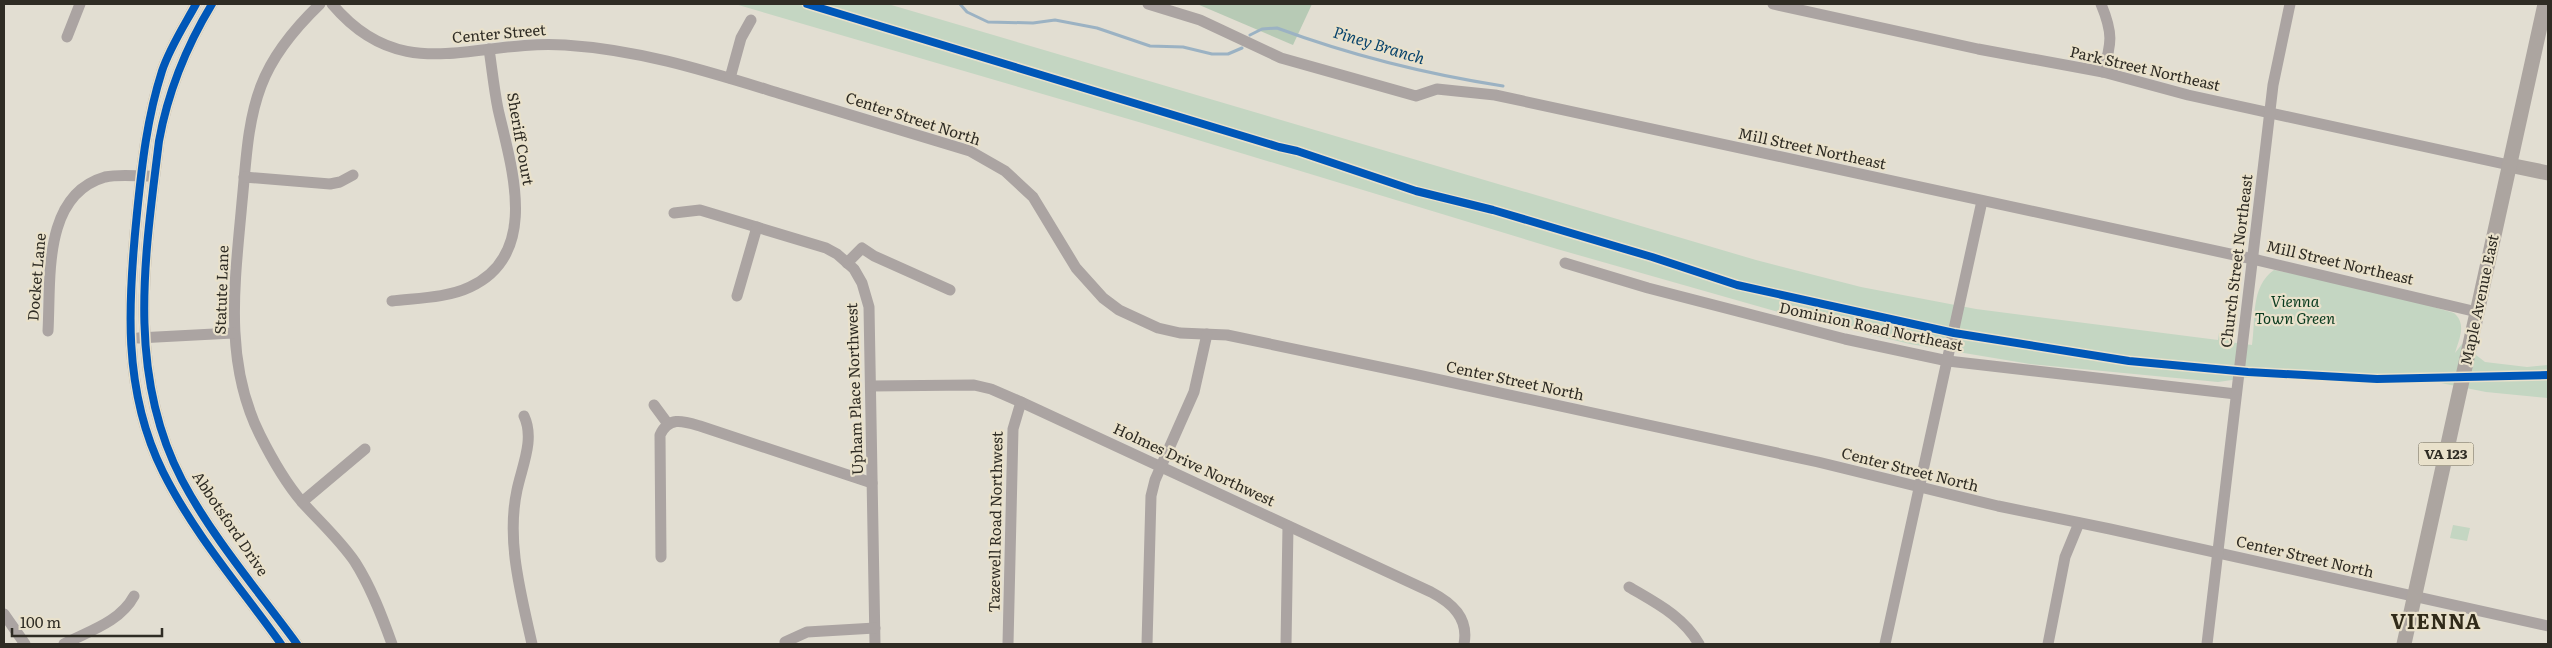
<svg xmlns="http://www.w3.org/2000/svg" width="2552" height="648" viewBox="0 0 2552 648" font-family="Literata,serif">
  <rect width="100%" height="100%" fill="#e2ded2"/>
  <g fill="#c4d6c2">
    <path d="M 735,4 L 888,4 L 1756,260 L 1861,287 L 1976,309 L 2218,340 L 2219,333 L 2230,334 L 2229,342 L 2252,345 C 2256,319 2250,287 2274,270 L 2376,290 L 2454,313 C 2467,324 2459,339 2455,353 L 2462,344 L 2485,362 L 2527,367 L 2548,365 L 2548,398 L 2486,392 L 2441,383 L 2253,377 L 2218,382 L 2030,364 L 1910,344 L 1789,315 L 1557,249 L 1142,123 Z"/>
    <polygon points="2453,525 2470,528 2467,541 2450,538"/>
  </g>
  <polygon fill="#b7cab5" points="1197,4 1312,4 1293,45"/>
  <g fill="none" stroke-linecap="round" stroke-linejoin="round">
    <g stroke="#9bb2c3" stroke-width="3">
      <polyline points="960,4 967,12 988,22 1033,23 1055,20 1097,28 1150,46 1183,47 1212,54 1228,54 1242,48"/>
      <path d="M 1250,35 L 1262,29 L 1277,28 C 1350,55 1426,74 1503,86"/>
    </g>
    <g stroke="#aba4a2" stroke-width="11">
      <path d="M 196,4 C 184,26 170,47 162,71 C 147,118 142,164 137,213 C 128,301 122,390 163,472 C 194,534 241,588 281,644"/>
      <path d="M 212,4 C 186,47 168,91 159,141 C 145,255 126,373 182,480 C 212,537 259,592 297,644"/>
      <path d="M 320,4 C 295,28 273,54 261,86 C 247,123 246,163 242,202 C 235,281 223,361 260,435 C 272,459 285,482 302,502 C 320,522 340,540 355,562 C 371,587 382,616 392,644"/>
      <path d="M 332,4 C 403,88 473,39 565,45 C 641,50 706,71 778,93 C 842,112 906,132 970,151 L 1005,171 L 1033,197 L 1076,268 L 1103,298 L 1119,310 L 1158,328 L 1180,333 L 1227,335 L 1413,374 L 1818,462 L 1998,506 L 2110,529 L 2548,626"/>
      <polyline points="1148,4 1200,20 1281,58 1416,96 1437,89 1495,95 2253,259 2477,312"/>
      <polyline points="1773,4 1978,49 2103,72 2188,95 2509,165"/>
      <path d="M 2101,4 C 2113,33 2112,43 2103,72"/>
      <polyline points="67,37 80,4"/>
      <polyline points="730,78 741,38 751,20"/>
      <polyline points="244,177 330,184 340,182 353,175"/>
      <polyline points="674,213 700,210 826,248 837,254 854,269 862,283 869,307 875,644"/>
      <polyline points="847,263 862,248 874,256 950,290"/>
      <polyline points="1565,263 1648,288 1845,339 1948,361 2236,394"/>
      <polyline points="737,296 757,227"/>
      <path d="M 392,301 C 417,298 447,298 470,287 C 541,254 511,166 498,109 C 494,89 492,69 489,49"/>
      <path d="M 48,331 C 51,279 42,195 105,177 C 119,174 134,176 148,176"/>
      <polyline points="138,338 233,333"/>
      <path d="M 871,386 L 974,385 L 991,389 L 1021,402 L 1431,592 C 1452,603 1469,618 1464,644"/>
      <polyline points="654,405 668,424"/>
      <path d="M 524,416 C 535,439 522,466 517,490 C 506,541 521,594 532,644"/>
      <polyline points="302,502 365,449"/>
      <path d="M 661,557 L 660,435 C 669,416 683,421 700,426 L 872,483"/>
      <path d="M 1629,587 C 1656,603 1683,616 1699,644"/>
      <polyline points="4,614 25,644"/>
      <polyline points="785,642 807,632 875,628"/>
      <path d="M 64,644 C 89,631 120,622 134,596"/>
      <polyline points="1008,644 1013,429 1021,402"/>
      <polyline points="1147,644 1151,496 1155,480 1194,392 1207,334"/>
      <polyline points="1286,644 1288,526"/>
      <polyline points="1885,644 1982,201"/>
      <polyline points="2048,644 2065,557 2079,523"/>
      <polyline points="2207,644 2273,85 2290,4"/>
    </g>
    <g stroke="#aca5a0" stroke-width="15">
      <polyline points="2509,165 2548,173"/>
      <polyline points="2404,644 2545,4"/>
    </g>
    <defs>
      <g id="cycleway">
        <path d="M 196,4 C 184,26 170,47 162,71 C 147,118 142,164 137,213 C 128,301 122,390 163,472 C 194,534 241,588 281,644"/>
        <path d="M 212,4 C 186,47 168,91 159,141 C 145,255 126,373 182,480 C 212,537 259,592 297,644"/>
        <polyline points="807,4 1279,147 1297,151 1416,191 1493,210 1652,257 1737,285 1954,333 2129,361 2248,372 2377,379 2548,375"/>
      </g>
    </defs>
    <use href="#cycleway" stroke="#e9e1cb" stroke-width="11"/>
    <use href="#cycleway" stroke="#0057b8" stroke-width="8"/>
  </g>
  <g text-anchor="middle" stroke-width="4.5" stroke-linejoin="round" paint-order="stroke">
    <rect fill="#e9e1cb" stroke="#676256" stroke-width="1" x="2418.5" y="442.5" width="55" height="23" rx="4"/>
    <g font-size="14" font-weight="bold" fill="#2f2c24">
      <text x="2446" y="459">VA 123</text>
    </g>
    <g font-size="15" fill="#2f2c24" stroke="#e9e1cb">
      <text transform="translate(499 34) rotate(-5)" y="5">Center Street</text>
      <text transform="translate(2145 69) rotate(13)" y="5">Park Street Northeast</text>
      <text transform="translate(913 119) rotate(18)" y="5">Center Street North</text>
      <text transform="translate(520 139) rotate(80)" y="5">Sheriff Court</text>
      <text transform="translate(1812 149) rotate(12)" y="5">Mill Street Northeast</text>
      <text transform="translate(2237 261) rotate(-83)" y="5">Church Street Northeast</text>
      <text transform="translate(2340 263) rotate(13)" y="5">Mill Street Northeast</text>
      <text transform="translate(37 277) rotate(-85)" y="5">Docket Lane</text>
      <text transform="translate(222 290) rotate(-88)" y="5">Statute Lane</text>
      <text transform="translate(2480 300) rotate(-78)" y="5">Maple Avenue East</text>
      <text transform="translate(1871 327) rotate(12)" y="5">Dominion Road Northeast</text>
      <text transform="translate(1515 381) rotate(12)" y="5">Center Street North</text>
      <text transform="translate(855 389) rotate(-92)" y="5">Upham Place Northwest</text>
      <text transform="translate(1194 465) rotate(25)" y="5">Holmes Drive Northwest</text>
      <text transform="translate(1910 470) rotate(14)" y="5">Center Street North</text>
      <text transform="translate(996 522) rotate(-89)" y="5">Tazewell Road Northwest</text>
      <text transform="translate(230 524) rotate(56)" y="5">Abbotsford Drive</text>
      <text transform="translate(2305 557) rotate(13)" y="5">Center Street North</text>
    </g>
    <g font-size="15" font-style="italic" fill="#0a3b1f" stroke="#e9e1cb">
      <text x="2295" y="307">Vienna<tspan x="2295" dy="17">Town Green</tspan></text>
    </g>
    <g font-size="16" font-style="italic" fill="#09446c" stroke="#e9e1cb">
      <text transform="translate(1379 45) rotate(17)" y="6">Piney Branch</text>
    </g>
    <g font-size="20" font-weight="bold" letter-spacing="1" fill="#312b1a" stroke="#e9e1cb">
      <text x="2436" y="629">VIENNA</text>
    </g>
  </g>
  <rect width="2552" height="648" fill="none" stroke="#2f2c24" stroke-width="10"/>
  <path d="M12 628v8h150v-8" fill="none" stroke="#2f2c24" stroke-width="2.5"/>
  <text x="20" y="628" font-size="15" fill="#2f2c24" stroke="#e9e1cb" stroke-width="4" paint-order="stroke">100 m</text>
</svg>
